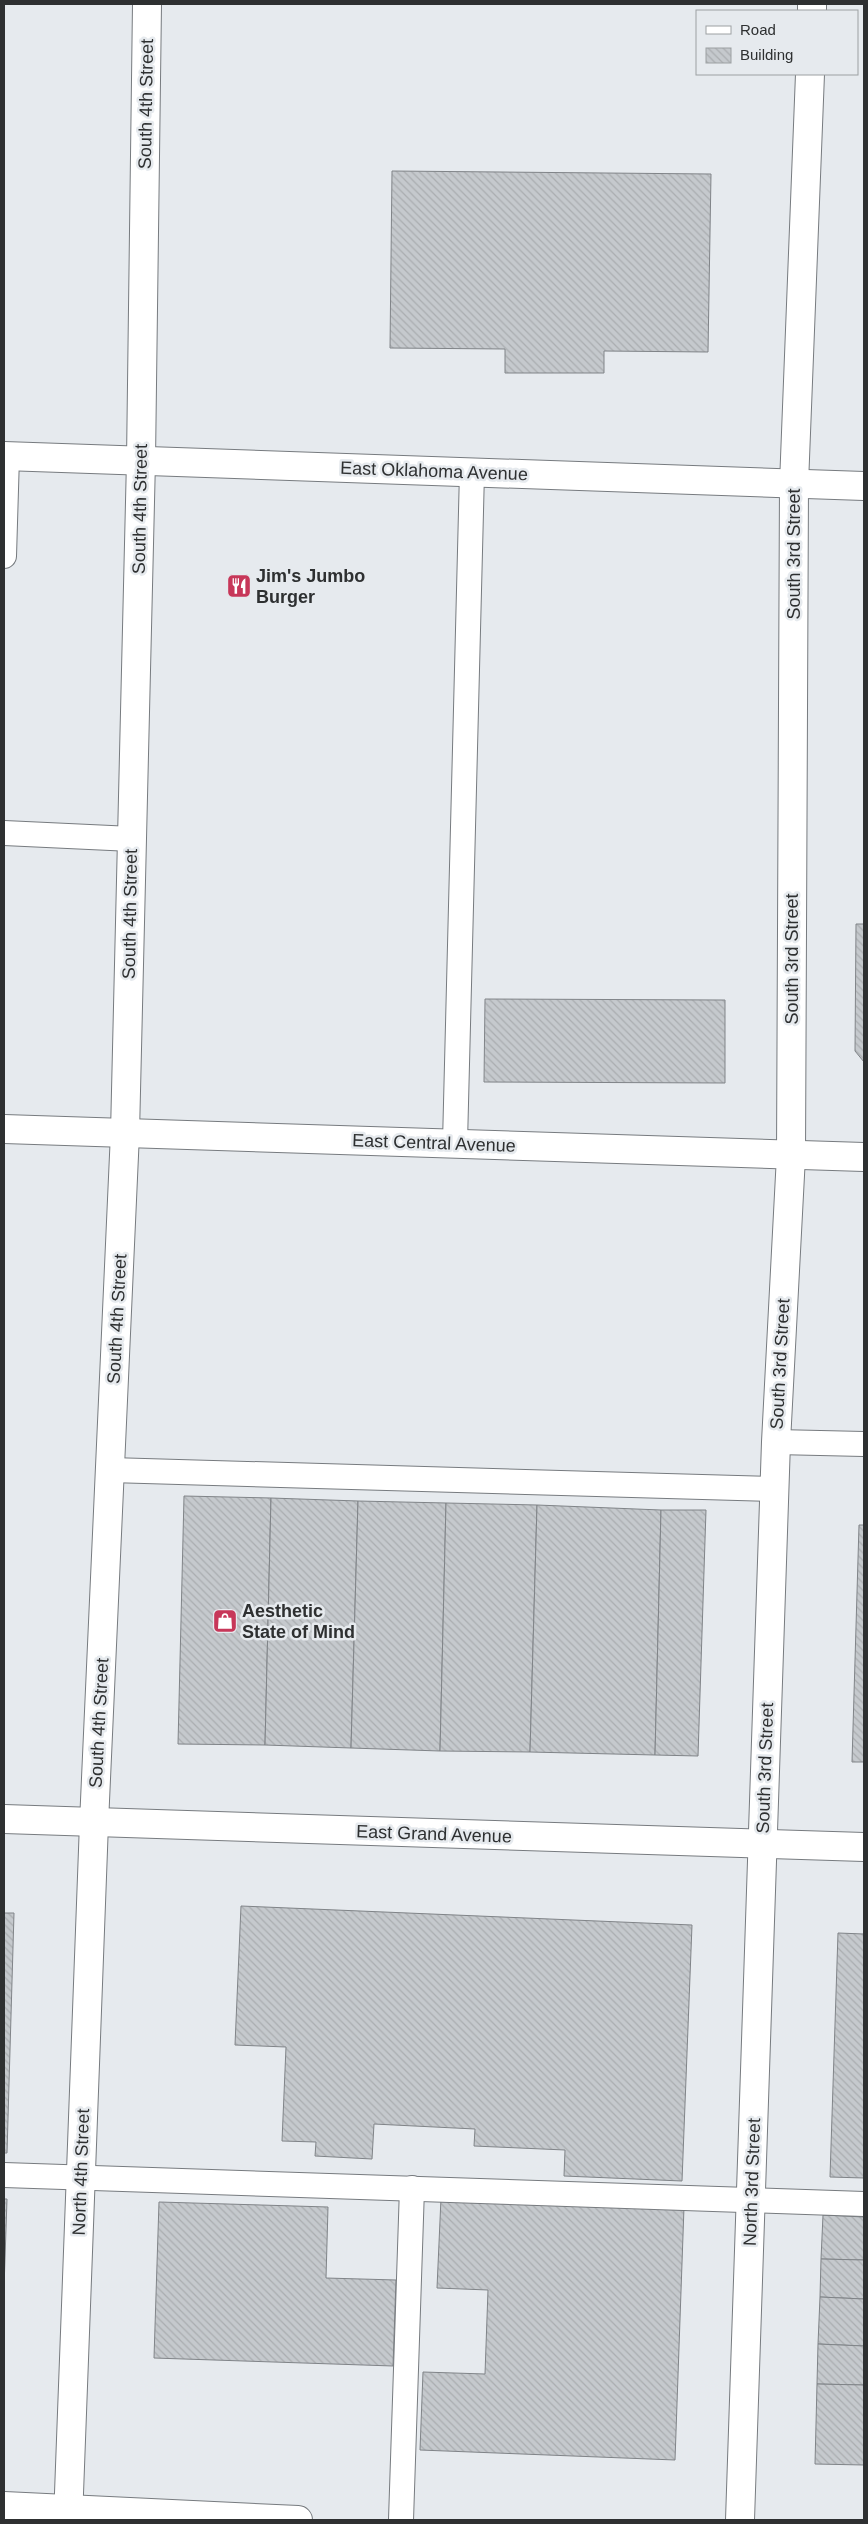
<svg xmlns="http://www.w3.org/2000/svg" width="868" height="2524" viewBox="0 0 868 2524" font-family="Helvetica,sans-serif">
  <defs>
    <pattern id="building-back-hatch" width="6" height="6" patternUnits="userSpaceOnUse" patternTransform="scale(1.25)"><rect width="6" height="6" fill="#c5c9cd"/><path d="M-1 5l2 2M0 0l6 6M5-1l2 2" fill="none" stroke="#aaadb0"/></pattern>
  </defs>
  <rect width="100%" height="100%" fill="#e6eaee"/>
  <g fill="url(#building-back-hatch)" stroke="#808488">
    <polygon points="392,171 711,174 708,352 604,351 604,373 505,373 505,349 390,348"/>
    <polygon points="856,924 864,924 864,1062 855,1051"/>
    <polygon points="485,999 725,1000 725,1083 484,1082"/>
    <polygon points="184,1496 271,1498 265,1745 178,1744"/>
    <polygon points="271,1498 358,1501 351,1748 265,1745"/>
    <polygon points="358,1501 446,1503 440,1751 351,1748"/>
    <polygon points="446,1503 537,1505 530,1752 440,1751"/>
    <polygon points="537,1505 661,1510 655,1755 530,1752"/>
    <polygon points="661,1510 706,1510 698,1756 655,1755"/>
    <polygon points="859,1525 864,1525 864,1762 852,1762"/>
    <polygon points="241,1906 692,1925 682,2181 564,2176 565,2150 474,2146 475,2129 374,2124 372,2159 315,2156 316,2142 282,2141 286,2047 235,2045"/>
    <polygon points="4,1913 14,1913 7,2153 4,2153"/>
    <polygon points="838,1933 864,1934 864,2178 830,2177"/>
    <polygon points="441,2198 684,2207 675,2460 420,2450 423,2372 485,2374 488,2290 437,2288"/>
    <polygon points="4,2199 7,2199 4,2288"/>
    <polygon points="159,2202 328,2207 326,2278 396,2280 393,2366 154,2358"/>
    <polygon points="823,2215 864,2217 864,2260 821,2259"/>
    <polygon points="821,2259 864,2260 864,2299 820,2297"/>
    <polygon points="820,2297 864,2299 864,2346 818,2344"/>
    <polygon points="818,2344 864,2346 864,2385 817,2384"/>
    <polygon points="817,2384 864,2385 864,2465 815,2464"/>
  </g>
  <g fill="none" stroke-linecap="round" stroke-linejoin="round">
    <defs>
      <g id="service">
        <polyline points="4,556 7,456"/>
        <polyline points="4,833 132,839"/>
        <polyline points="455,1143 472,472"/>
        <polyline points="776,1442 864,1444"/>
        <polyline points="110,1470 774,1489"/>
        <polyline points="4,2175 864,2204"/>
        <polyline points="401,2520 412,2188"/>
      </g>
      <g id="minor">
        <polyline points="812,11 812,4"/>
        <polyline points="4,456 864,486"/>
        <polyline points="4,2506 298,2520"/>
        <polyline points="68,2520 94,1823"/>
        <polyline points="740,2520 776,1442 791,1156 794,484 810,74"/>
      </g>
      <g id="tertiary">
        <polyline points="4,1129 864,1157"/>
        <polyline points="94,1823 125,1133 141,460 147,4"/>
      </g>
      <polyline id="secondary" points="4,1819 864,1847"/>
    </defs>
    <use href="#service" stroke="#777b7f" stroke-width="26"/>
    <use href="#minor" stroke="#777b7f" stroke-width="30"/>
    <use href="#tertiary" stroke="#777b7f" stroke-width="30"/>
    <use href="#secondary" stroke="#777b7f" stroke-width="30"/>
    <use href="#service" stroke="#fff" stroke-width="24"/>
    <use href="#minor" stroke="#fff" stroke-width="28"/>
    <use href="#tertiary" stroke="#fff" stroke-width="28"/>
    <use href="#secondary" stroke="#fff" stroke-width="28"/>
  </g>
  <defs>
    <symbol id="restaurant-square" viewBox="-11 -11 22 22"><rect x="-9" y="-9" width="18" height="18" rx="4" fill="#c73759" stroke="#e6eaee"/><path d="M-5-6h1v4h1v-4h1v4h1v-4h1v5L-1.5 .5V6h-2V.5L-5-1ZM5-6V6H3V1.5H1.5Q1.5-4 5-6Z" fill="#fff"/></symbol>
    <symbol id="shop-square" viewBox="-11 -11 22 22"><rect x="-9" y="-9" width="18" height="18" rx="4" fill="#c73759" stroke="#e6eaee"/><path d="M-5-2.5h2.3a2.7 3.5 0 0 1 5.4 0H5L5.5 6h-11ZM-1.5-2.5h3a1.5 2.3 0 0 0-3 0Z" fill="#fff"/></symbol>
  </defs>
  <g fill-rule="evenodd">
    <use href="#restaurant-square" x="225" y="572" width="28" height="28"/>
    <use href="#shop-square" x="211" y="1607" width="28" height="28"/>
  </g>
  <g text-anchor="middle" stroke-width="5" stroke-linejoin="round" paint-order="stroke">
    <g font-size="18" fill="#2e3031" stroke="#e6eaee">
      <text transform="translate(146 104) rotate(-89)" y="6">South 4th Street</text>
      <text transform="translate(434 471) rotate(2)" y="6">East Oklahoma Avenue</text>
      <text transform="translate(140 509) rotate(-89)" y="6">South 4th Street</text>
      <text transform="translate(794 554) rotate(-90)" y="6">South 3rd Street</text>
      <text transform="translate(130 914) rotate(-89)" y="6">South 4th Street</text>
      <text transform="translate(792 959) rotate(-90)" y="6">South 3rd Street</text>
      <text transform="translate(434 1143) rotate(2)" y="6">East Central Avenue</text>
      <text transform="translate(117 1319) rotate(-87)" y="6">South 4th Street</text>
      <text transform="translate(780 1364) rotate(-87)" y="6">South 3rd Street</text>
      <text transform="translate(99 1723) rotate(-87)" y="6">South 4th Street</text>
      <text transform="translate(765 1768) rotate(-88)" y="6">South 3rd Street</text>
      <text transform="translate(434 1834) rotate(2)" y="6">East Grand Avenue</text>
      <text transform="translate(81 2172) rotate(-88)" y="6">North 4th Street</text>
      <text transform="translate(752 2182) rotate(-88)" y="6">North 3rd Street</text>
    </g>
    <g font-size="18" font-weight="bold" fill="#2e3031" stroke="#e6eaee" text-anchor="start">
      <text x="256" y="582">Jim's Jumbo<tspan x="256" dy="21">Burger</tspan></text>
      <text x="242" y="1617">Aesthetic<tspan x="242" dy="21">State of Mind</tspan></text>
    </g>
  </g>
  <rect width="868" height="2524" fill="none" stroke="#2e3031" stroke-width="10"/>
  <rect x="696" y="10" width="162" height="65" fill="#e6eaee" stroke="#9ca0a2"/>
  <rect x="706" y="26" width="25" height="8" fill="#ffffff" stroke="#9ca0a2"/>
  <text x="740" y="35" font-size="15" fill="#2e3031">Road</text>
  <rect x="706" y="48" width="25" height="15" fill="url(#building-back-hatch)" stroke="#9ca0a2"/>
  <text x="740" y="60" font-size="15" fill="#2e3031">Building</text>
</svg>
